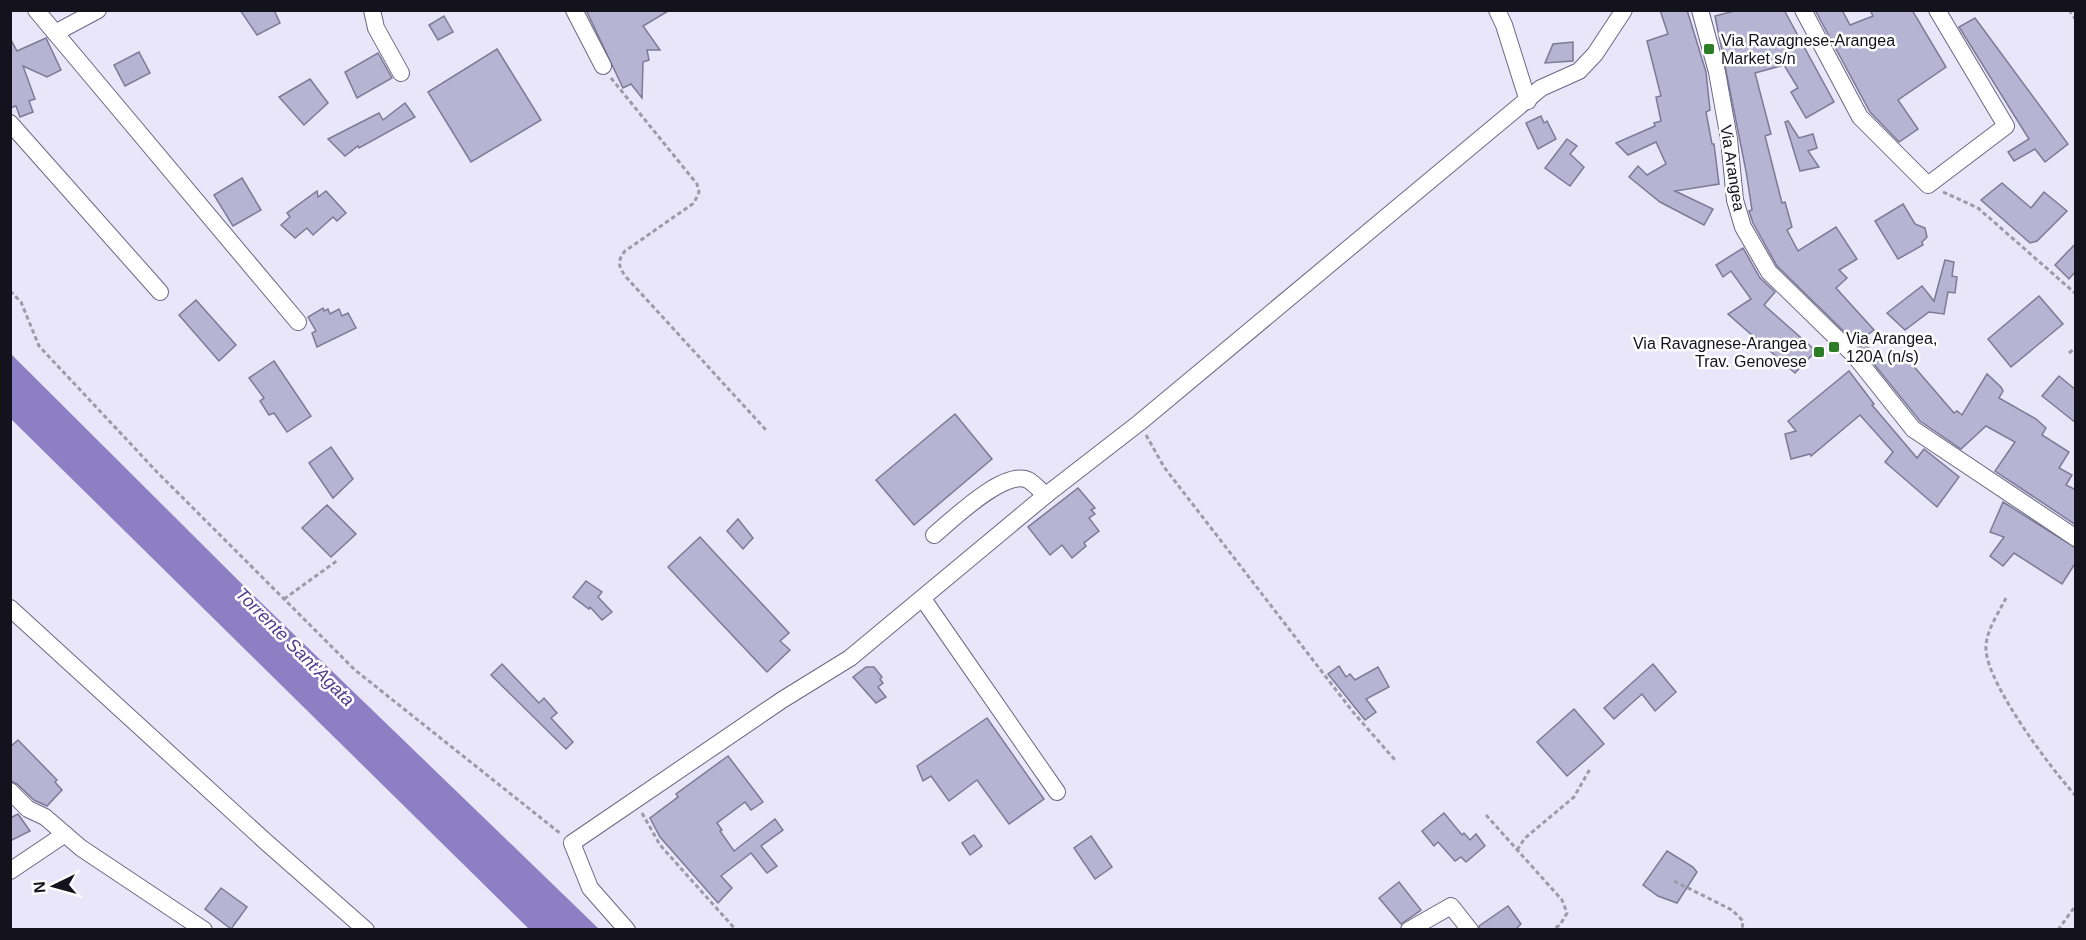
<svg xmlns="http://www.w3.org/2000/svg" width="2086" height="940" viewBox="0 0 2086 940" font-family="Arial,sans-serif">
  <rect width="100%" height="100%" fill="#e9e6fa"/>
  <polygon fill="#8c7fc3" points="11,354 246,588 599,929 529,929 11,419"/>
  <g fill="#b7b3d2" stroke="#7e7996" stroke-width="1.5">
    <polygon points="240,10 274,10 280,23 257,35"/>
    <polygon points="586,10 670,10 643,26 660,50 647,50 649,60 643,62 642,98 631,84 623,88"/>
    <polygon points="1660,10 1687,10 1706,72 1710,110 1706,112 1712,144 1714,144 1719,184 1675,191 1713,209 1704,225 1660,202 1629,177 1638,166 1647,175 1666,164 1656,142 1628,155 1616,143 1655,126 1654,123 1661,121 1656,97 1661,96 1647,41 1668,34"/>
    <polygon points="1738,10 1784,10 1834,102 1806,118 1791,92 1798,88 1784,65 1755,73 1771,134 1765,136 1782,203 1785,202 1792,227 1787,230 1798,251 1836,227 1857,259 1839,270 1847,278 1836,288 1874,330 1866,336 1870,340 1865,344 1884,362 1894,353 1899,358 1904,355 1954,413 1957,411 1962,415 1987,374 2001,387 2003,391 1999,398 2036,419 2046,428 2042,435 2069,452 2059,468 2072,475 2066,485 2076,490 2076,525 1995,471 2015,442 1986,426 1961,449 1920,421 1861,348 1777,266 1753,223 1749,211 1752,210 1746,171 1715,16"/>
    <polygon points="1815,10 1842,10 1850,25 1873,16 1870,10 1912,10 1946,67 1898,100 1918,129 1899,142 1870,112"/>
    <polygon points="444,16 453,32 438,40 429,25"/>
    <polygon points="1975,18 2068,144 2045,162 2035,149 2014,161 2008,152 2029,139 1959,27"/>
    <polygon points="10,38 17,51 46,38 61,70 47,77 23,66 35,99 29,101 33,112 20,117 16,106 10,108"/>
    <polygon points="1573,42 1573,61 1545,63 1553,44"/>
    <polygon points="497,49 541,120 471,162 428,92"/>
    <polygon points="139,52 150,73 125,86 114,65"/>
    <polygon points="378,53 392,78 357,98 345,72"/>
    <polygon points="310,79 328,103 304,125 279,97"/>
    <polygon points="405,103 415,117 359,148 358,146 345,156 328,139 379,113 383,120"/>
    <polygon points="1541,116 1544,123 1547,121 1556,139 1538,149 1526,123"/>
    <polygon points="1788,121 1799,138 1813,134 1817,148 1808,151 1819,167 1800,171 1785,122"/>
    <polygon points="1567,139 1577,146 1570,154 1584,167 1570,186 1545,168"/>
    <polygon points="242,178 261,210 233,226 214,195"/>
    <polygon points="2002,183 2031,208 2044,192 2067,211 2037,241 2030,243 1981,200"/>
    <polygon points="317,191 318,197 326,191 346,213 337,221 333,217 313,235 307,228 295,238 281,225 290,217 287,213"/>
    <polygon points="1903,204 1915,224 1925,228 1927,237 1922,242 1923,245 1898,259 1875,221"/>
    <polygon points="2076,243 2076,271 2069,279 2055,265"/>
    <polygon points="1743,248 1760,278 1775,292 1764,305 1816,351 1795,373 1728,314 1751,299 1731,271 1723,277 1716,265"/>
    <polygon points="1945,260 1954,262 1952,276 1957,277 1955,293 1948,292 1944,314 1929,312 1905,330 1887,313 1922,286 1934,301"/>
    <polygon points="2039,296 2063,324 2011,367 1988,339"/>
    <polygon points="196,300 236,345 219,361 179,315"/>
    <polygon points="323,308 324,311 328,309 330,314 339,309 342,316 348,313 356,328 317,347 312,333 316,331 308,317"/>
    <polygon points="274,361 311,416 287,432 274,413 269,415 260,401 264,398 249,378"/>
    <polygon points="1849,371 1874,404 1872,405 1917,458 1924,449 1959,477 1937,507 1885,462 1893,452 1860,415 1811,456 1810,454 1791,459 1785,434 1796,431 1788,421"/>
    <polygon points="2059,376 2076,390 2076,423 2042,396"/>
    <polygon points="955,414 992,459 914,525 876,480"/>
    <polygon points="331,447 353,479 333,498 309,463"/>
    <polygon points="1078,488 1095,508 1091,510 1095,514 1089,518 1099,531 1084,543 1086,546 1072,558 1062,545 1050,555 1028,527"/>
    <polygon points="2003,502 2076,548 2076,562 2062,584 2014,553 2003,566 1990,556 2004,537 1990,532"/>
    <polygon points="327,505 356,534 331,557 302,528"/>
    <polygon points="738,519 753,538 743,549 727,531"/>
    <polygon points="700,537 789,633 780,641 790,650 767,672 668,567"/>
    <polygon points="586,581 602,592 598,597 612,612 602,620 590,607 589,609 573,597"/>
    <polygon points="502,664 539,703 544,698 557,713 551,718 573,742 566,749 491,675"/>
    <polygon points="1653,664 1676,692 1655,711 1642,694 1614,719 1604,708"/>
    <polygon points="1339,666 1346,677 1350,674 1355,680 1378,667 1389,687 1366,699 1376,712 1365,720 1328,674"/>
    <polygon points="866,667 874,667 882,677 880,679 883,683 878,687 886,697 876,703 853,677"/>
    <polygon points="1574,709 1604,744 1567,776 1537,742"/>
    <polygon points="987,718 1044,799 1009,824 977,780 949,801 931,776 923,781 917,766"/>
    <polygon points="18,740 57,780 55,782 62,790 47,806 34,800 17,784 10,781 10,747"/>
    <polygon points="728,756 763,802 751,810 745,802 717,823 722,830 720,831 734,851 775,819 783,830 761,846 777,866 767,873 751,853 721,876 732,888 718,903 660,837 650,818 678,797 676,794"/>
    <polygon points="1444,813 1462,835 1464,833 1470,840 1476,834 1485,846 1466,862 1461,857 1455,861 1438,842 1434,846 1422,831"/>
    <polygon points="18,814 30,831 10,841 10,818"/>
    <polygon points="974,835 982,846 970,855 962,843"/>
    <polygon points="1091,836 1112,867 1095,879 1074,848"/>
    <polygon points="1667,851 1693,867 1697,872 1677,903 1658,896 1643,885"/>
    <polygon points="1399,882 1421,910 1401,924 1379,898"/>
    <polygon points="221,888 247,907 231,929 205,909"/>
    <polygon points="1508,906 1521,924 1515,930 1480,930 1479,926"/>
  </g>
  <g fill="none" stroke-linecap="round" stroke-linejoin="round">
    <defs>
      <g id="minor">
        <polyline points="36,10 298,322"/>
        <polyline points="372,10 376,28 401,73"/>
        <polyline points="574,10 603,66"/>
        <polyline points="1497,10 1504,25 1528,101"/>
        <polyline points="1700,10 1717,72 1729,139 1735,200 1743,227 1769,272 1854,355 1913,429 2076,538"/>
        <polyline points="1803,10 1860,117 1928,185 2006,126 1937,10"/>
        <polyline points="55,33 98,10"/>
        <polyline points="10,123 160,292"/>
        <path d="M 934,535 C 952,520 1004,469 1028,480 C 1034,483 1040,491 1046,495"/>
        <polyline points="923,599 1057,792"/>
        <polyline points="10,608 266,842 366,930"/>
        <polyline points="10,791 28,809 45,817 81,848 204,930"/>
        <polyline points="10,871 65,834"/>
        <polyline points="627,930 590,888 572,843 782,700 850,658 1046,495 1139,423 1541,88 1579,71 1595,54 1624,10"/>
        <polyline points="1409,930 1451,906 1470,930"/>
      </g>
    </defs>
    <use href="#minor" stroke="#6b6783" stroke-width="18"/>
    <g stroke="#9d9aab" stroke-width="3" stroke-dasharray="4.5 3" stroke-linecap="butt">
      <polyline points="2069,10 2076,20"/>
      <path d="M 611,78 L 697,184 L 699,192 L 694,203 L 625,251 C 617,261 618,266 626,277 L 766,430"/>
      <polyline points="1943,192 1978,208 2076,294"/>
      <polyline points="10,291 21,302 39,346 157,472 355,670 561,834"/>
      <polyline points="2069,353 2076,347"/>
      <polyline points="1146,435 1164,467 1353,712 1395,760"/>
      <path d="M 2006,598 C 1998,614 1985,632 1986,650 C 1988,685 2051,769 2076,796"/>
      <polyline points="284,599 338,560"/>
      <polyline points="642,813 660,845 736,930"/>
      <polyline points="1486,815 1562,900 1567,913 1560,925 1552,930"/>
      <polyline points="1517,850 1525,838 1574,797 1590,769"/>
      <polyline points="1674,881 1732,910 1743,921 1742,930"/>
      <polyline points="2058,930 2076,905"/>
    </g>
    <use href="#minor" stroke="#fff" stroke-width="16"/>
  </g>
  <g fill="#2d7d26" stroke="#fff" stroke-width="2">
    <rect x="1703" y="43" width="12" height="12" rx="3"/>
    <rect x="1828" y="341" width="12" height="12" rx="3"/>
    <rect x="1813" y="346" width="12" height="12" rx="3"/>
  </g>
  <g text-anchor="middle" stroke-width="5" stroke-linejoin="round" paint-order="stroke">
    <g font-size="16" fill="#14121d" stroke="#fff" text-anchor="start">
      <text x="1721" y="46">Via Ravagnese-Arangea<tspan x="1721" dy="18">Market s/n</tspan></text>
      <text x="1846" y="344">Via Arangea,<tspan x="1846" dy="18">120A (n/s)</tspan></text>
      <text x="1807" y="349" text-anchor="end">Via Ravagnese-Arangea<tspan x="1807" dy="18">Trav. Genovese</tspan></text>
    </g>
    <g font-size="16" fill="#14121d" stroke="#fff">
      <text transform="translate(1733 168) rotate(81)" y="6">Via Arangea</text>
    </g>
    <g font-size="18" font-style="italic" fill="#533d90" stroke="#fff">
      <text transform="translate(295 647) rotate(45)" y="6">Torrente Sant'Agata</text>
    </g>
  </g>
  <rect width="2086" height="940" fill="none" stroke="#14121d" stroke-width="24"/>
  <g transform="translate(54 886) rotate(265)" stroke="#ffffff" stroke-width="4.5" paint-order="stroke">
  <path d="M0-4.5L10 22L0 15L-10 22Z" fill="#14121d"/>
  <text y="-9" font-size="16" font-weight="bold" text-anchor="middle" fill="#14121d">N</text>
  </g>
</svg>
